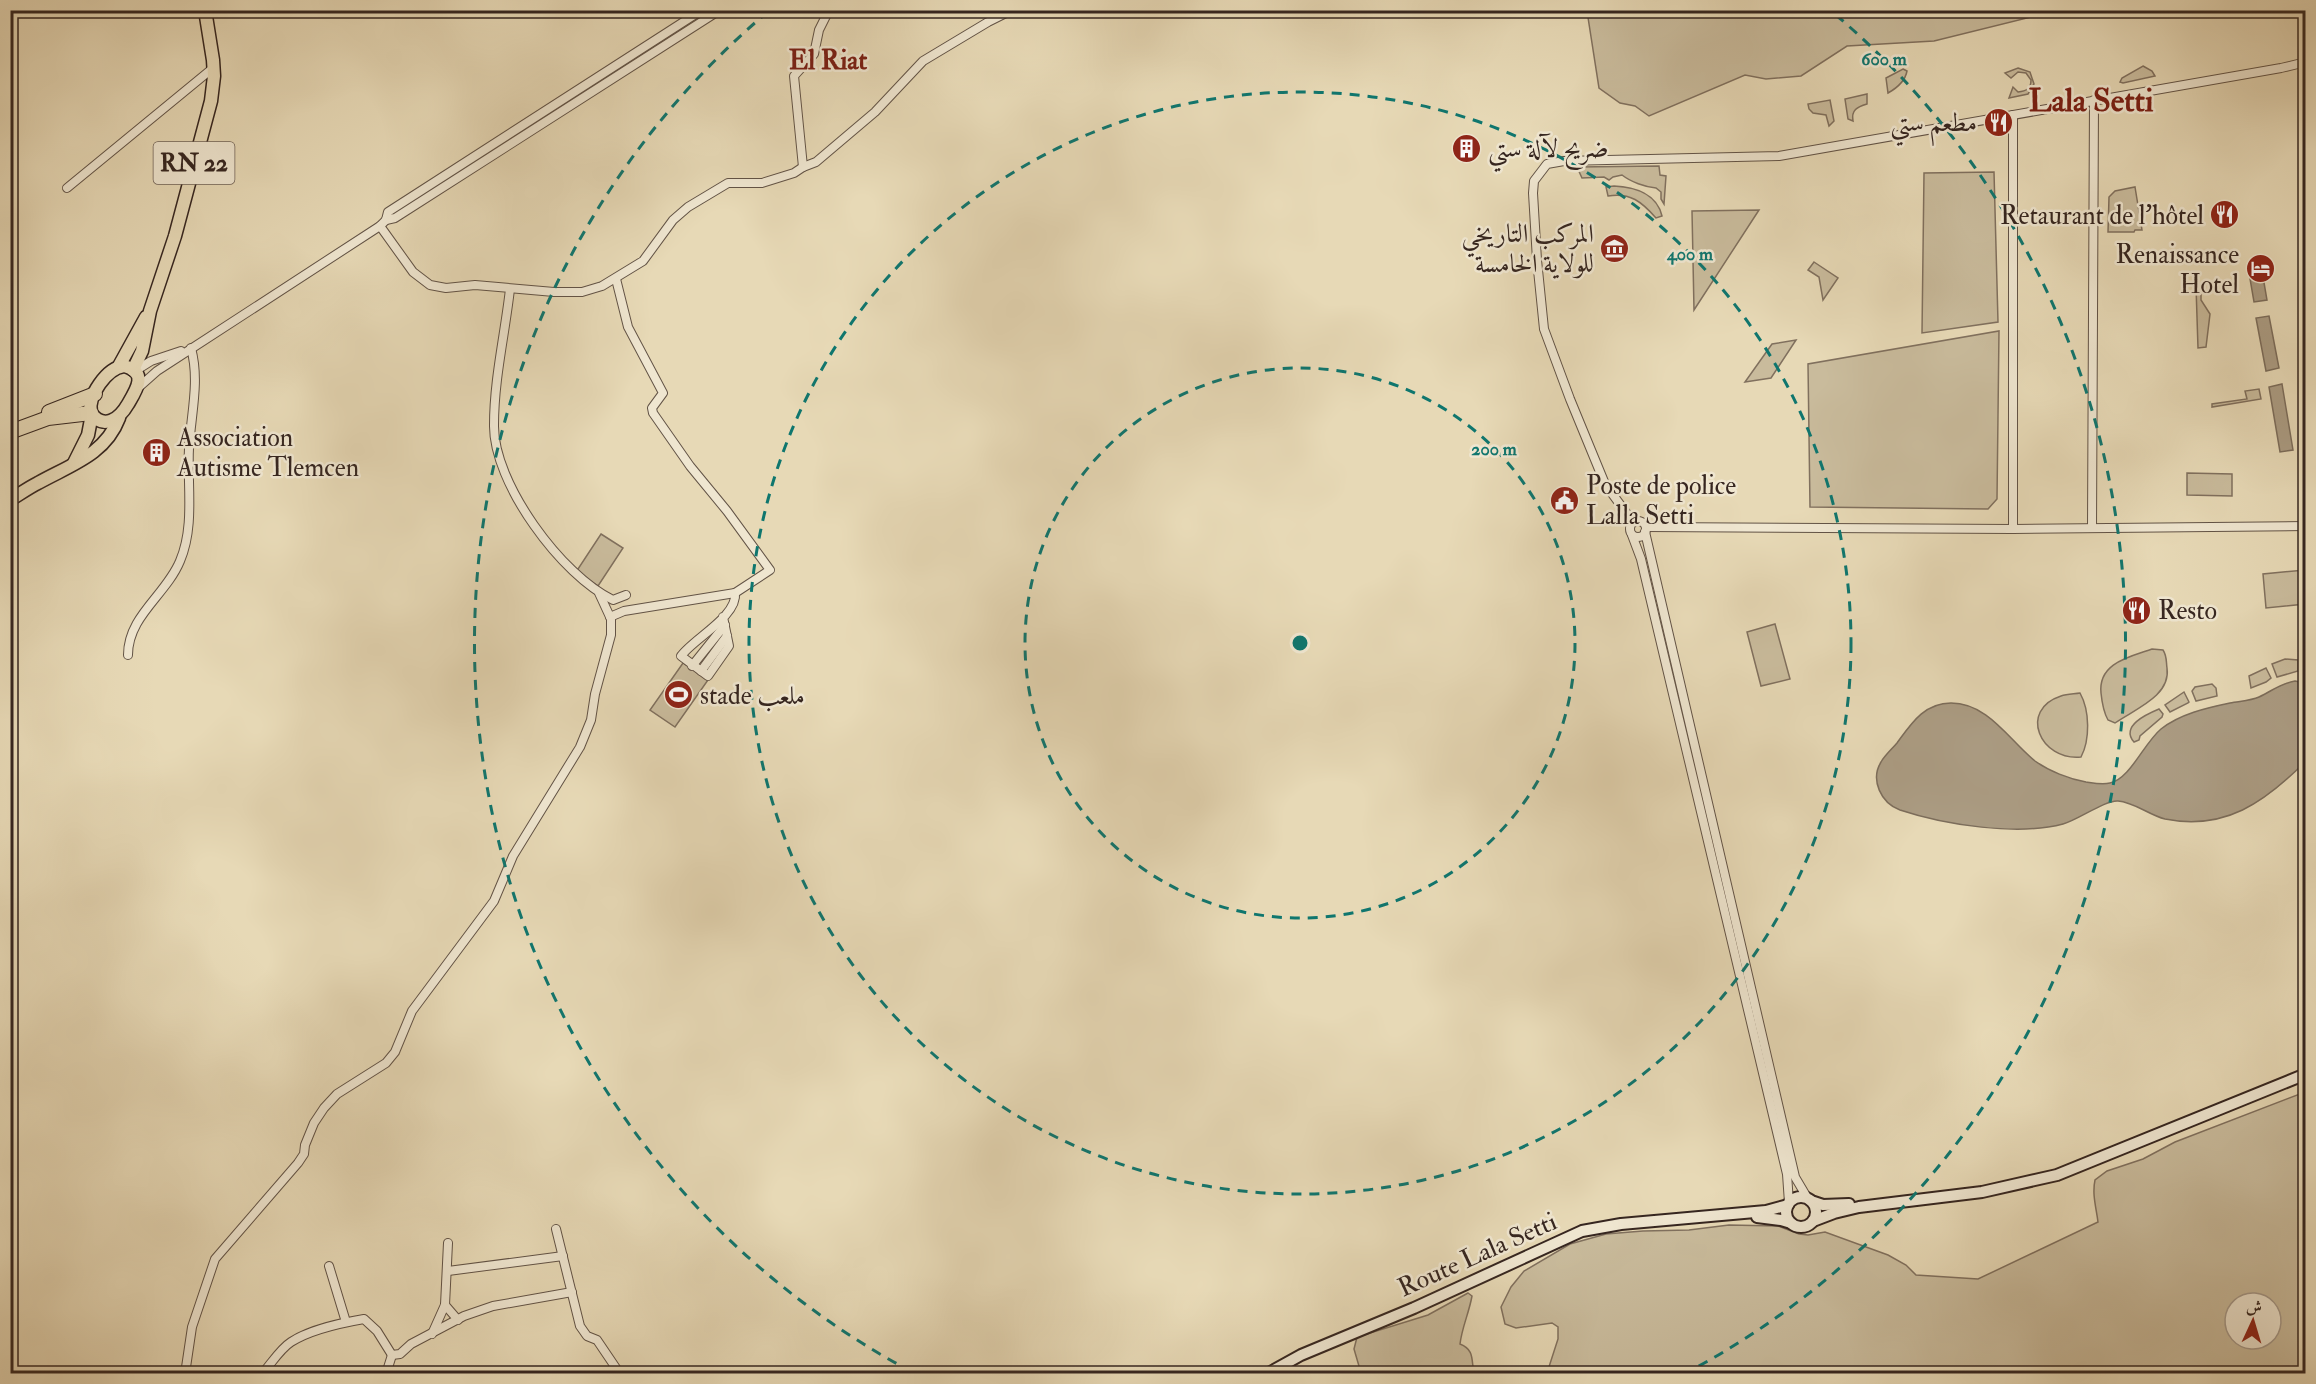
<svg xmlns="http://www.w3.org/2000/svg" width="2316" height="1384" viewBox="0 0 2316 1384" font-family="'IM FELL Double Pica',Amiri,serif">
  <rect width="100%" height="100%" fill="#e7d9b6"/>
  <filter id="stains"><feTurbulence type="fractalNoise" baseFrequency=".00333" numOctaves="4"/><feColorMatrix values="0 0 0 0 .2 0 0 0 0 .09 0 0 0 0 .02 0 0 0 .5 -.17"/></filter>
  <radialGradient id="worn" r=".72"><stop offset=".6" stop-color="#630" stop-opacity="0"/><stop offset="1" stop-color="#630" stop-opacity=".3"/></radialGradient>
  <g fill="#c9bb9c" stroke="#80705e" stroke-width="1.5" fill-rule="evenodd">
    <polygon points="1587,11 1587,10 2055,11 1934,41 1847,46 1801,76 1766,79 1745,75 1649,116 1635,106 1620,103 1599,88"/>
    <polygon points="2143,66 2152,71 2155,76 2123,83 2120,82 2122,78"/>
    <path d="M 2018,68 L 2030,72 L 2034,84 L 2028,94 L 2009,98 L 2013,87 L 2018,92 C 2026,91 2031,89 2031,80 L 2026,73 L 2018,72 L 2011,78 L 2005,73 Z"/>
    <path d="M 1903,69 L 1907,71 C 1905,82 1897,88 1888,93 L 1886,78 Z"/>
    <path d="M 1867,94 L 1867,104 C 1857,107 1851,110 1853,121 L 1848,119 L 1845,99 Z"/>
    <polygon points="1830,100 1834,121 1829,126 1826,115 1813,113 1809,109 1808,104"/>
    <path d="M 1659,166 L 1660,175 L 1666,176 L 1664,204 L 1661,199 L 1661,192 L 1656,188 C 1645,187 1631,182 1622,175 L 1613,177 L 1609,180 L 1604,177 L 1582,178 L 1577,167 Z"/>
    <polygon points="1994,172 1998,322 1922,333 1924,173"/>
    <path d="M 1614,186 C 1635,187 1657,194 1662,216 L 1656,218 C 1642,202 1630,192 1608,196 L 1606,187 Z"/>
    <polygon points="2135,187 2142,230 2135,230 2134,232 2108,232 2109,197 2115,191"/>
    <polygon points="1759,210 1694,310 1692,211"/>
    <polygon points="1814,262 1838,278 1823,300 1819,277 1808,270"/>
    <polygon points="2196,286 2201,286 2201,300 2210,314 2206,347 2198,348"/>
    <polygon points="1999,331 1997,499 1988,509 1810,507 1808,364"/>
    <polygon points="1796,340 1771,378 1745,382 1772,344"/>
    <polygon points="2259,389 2261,399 2212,407 2212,404 2247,399 2245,391"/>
    <polygon points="2187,473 2232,474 2232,496 2187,495"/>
    <polygon points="601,534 623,548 598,586 576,572"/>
    <polygon points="2305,570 2305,604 2266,608 2263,574"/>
    <polygon points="1775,624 1790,679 1761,686 1747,632"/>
    <path d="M 2152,649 L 2163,650 C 2167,656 2166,661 2167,668 C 2171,696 2135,709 2115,723 L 2108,720 C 2103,711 2102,703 2101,693 C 2098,663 2129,657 2152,649 Z"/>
    <polygon points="2285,659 2298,660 2298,671 2277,677 2272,664"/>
    <polygon points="683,663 708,680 675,727 650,710"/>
    <polygon points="2266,668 2271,678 2266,682 2251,688 2249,676"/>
    <polygon points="2212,684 2216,688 2217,696 2196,701 2192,691 2195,687"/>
    <polygon points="2184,692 2189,702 2188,703 2170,712 2165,705"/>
    <path d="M 2080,693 C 2090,711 2090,740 2081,757 C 2040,761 2018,710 2061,696 C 2067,694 2074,694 2080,693 Z"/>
    <path d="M 2159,709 L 2163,714 L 2162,717 L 2140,736 L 2139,740 L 2134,742 C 2120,726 2147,714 2159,709 Z"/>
    <path d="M 2305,1092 L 2305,1373 L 1547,1373 L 1558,1339 L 1558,1327 L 1552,1323 L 1516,1328 L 1505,1324 L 1501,1307 L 1511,1287 L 1524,1271 L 1570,1244 L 1606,1234 L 1643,1231 L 1689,1230 L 1729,1225 L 1778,1226 L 1799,1234 L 1808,1235 L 1825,1232 L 1888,1255 L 1906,1265 L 1916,1275 L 1978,1279 L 2098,1222 C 2096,1207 2092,1194 2095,1180 L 2107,1171 L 2143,1159 L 2175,1142 ZM 2235,1303 L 2271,1303 L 2271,1339 L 2235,1339 Z"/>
    <path d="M 1468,1293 L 1472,1296 C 1469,1313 1462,1327 1460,1344 C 1475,1350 1471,1360 1474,1373 L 1361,1373 L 1354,1349 L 1357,1337 L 1428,1315 Z"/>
  </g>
  <g fill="#ab9c83" stroke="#7c6d5b" stroke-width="1.5">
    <polygon points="2262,271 2267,300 2254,302 2249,273"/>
    <polygon points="2269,316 2279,368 2266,371 2256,318"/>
    <polygon points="2282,384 2293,450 2280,452 2269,387"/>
    <path d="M 2295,681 L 2305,683 L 2305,762 C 2265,802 2225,831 2165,819 C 2149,815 2134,802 2118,801 C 2105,800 2078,820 2063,824 C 2018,836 1945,825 1900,810 C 1881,803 1870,780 1881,762 C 1885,755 1892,749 1897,743 C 1911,724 1924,703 1951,703 C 1988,703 2009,740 2035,761 C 2049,771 2069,779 2086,782 C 2093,783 2102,785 2110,783 C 2130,779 2144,743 2161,729 C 2180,714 2206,708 2230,703 C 2239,701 2250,701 2259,697 C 2272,691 2281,683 2295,681 Z"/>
  </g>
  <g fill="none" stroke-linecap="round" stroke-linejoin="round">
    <defs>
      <g id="minor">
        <polyline points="803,167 794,76 814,54 819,30 829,10"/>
        <polyline points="67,188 213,68"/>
        <polyline points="386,220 395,218 720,10"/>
        <polyline points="380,226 413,272 430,285 446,288 475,285 554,292 582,292 602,286 643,261 673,220 688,207 728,183 762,183 794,173 803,167 816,162 875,112 923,61 988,22 1012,10"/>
        <path d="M 510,289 C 505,334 494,379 494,425 C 493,483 562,576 613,600 L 626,595"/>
        <polyline points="135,371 151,361 181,351"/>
        <polyline points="139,387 157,371 380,226 386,220 388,212 702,10"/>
        <circle cx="1638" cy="529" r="8"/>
        <polyline points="1633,522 1605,484 1570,399 1544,329 1537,260 1533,193 1534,181 1547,164 1564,161 1779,156 2281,68 2306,62"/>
        <polyline points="1646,527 2013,529 2306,526"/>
        <polyline points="2092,528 2094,100"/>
        <polyline points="2013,529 2013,115"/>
        <polyline points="1645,532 1795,1177 1808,1199"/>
        <polyline points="1632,535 1641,559 1787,1174 1789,1203"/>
        <polyline points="610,617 624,611 735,593 770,570 727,511 690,466 653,413 652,408 663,393 628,327 616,279"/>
        <path d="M 723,617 L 729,646 L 708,676 L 681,656 C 693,639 738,616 735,593"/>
        <path d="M 128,655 C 128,616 166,595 180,561 C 195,526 187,485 189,448 C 191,414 200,381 191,348"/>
        <polyline points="692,666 725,625"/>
        <polyline points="701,671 727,636"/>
        <polyline points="556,1229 580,1326 587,1336 597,1340 620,1374"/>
        <polyline points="329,1266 346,1322"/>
        <polyline points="448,1271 563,1256"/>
        <polyline points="445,1305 458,1320"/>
        <polyline points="432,1334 445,1305 448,1243"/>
        <polyline points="185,1374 192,1327 215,1259 298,1163 304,1154 305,1145 314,1123 324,1108 337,1094 386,1063 395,1052 412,1011 494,901 513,856 580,747 591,720 595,694 611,635 611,619 599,593"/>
        <path d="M 262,1374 C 271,1364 280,1349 291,1342 C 311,1329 341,1323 364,1319 L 377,1331 L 392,1355 L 400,1354 L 411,1344 L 464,1316 L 493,1306 L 572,1292"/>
        <polyline points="386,1374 392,1355"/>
      </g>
      <g id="secondary">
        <circle cx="1801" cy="1212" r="15"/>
        <polyline points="1811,1201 1823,1205 1849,1204"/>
        <polyline points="1757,1217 1781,1220 1791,1223"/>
        <polyline points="1813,1221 1834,1213 1859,1207 1982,1192 2057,1175 2306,1074"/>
        <polyline points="1267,1374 1301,1355 1414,1308 1582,1231 1621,1224 1766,1211 1788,1205"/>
      </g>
      <g id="primary">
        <polyline points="119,366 146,317"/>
        <path d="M 124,366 C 148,372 137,389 128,404 C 120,418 104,431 91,413 C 87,396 107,368 124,366 Z"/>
        <polyline points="133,370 142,351 150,311 175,236 211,101 214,76 213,60 205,10"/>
        <polyline points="74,463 88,435 92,414"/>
        <path d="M 10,500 C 20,494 28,488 38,483 C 70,465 105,455 119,418"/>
      </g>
      <g id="trunk">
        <polyline points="49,412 95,394"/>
        <polyline points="10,432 48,418 91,413"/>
      </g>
    </defs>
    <use href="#minor" stroke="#625346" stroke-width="10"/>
    <use href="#secondary" stroke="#362620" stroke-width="14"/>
    <use href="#primary" stroke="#362620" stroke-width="15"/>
    <use href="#trunk" stroke="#362620" stroke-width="16"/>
    <use href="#minor" stroke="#efe6d0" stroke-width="8"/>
    <use href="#secondary" stroke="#efe6d0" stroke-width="10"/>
    <use href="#primary" stroke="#e7d9b6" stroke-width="12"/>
    <use href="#trunk" stroke="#e7d9b6" stroke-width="14"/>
  </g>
  <g fill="none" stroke="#0f766e" stroke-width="3" stroke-dasharray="10 8">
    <circle cx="1300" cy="643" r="275"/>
    <circle cx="1300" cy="643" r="551"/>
    <path d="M912 1372A826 826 0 0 1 764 15M1836 15A826 826 0 0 1 1688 1372"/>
  </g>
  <defs>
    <symbol id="restaurant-disc" viewBox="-11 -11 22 22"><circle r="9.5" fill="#8f2418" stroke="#efe6d0"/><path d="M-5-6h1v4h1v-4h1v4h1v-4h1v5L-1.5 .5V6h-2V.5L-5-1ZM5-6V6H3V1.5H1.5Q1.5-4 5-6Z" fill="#fff"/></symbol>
    <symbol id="building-disc" viewBox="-11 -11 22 22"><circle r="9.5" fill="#8f2418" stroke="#efe6d0"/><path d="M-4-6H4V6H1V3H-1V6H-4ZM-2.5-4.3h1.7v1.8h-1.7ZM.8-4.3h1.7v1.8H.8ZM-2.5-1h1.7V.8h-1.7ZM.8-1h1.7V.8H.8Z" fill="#fff"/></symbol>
    <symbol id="museum-disc" viewBox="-11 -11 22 22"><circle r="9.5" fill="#8f2418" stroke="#efe6d0"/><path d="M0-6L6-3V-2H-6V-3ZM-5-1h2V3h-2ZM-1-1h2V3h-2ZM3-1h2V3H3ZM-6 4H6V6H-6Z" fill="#fff"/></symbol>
    <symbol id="hotel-disc" viewBox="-11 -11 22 22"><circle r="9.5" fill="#8f2418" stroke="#efe6d0"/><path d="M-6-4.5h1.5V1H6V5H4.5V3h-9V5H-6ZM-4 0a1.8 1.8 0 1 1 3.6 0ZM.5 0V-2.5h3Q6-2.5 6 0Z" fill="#fff"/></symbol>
    <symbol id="civic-disc" viewBox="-11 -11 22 22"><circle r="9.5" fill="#8f2418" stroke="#efe6d0"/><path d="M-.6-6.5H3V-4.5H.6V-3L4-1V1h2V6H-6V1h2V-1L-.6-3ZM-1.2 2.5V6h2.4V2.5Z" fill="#fff"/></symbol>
    <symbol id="stadium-disc" viewBox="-11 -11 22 22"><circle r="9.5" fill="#8f2418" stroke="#efe6d0"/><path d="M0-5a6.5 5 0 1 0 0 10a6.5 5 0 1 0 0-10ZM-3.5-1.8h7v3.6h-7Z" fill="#fff"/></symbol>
  </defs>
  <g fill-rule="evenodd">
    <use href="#restaurant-disc" x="1982" y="106" width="33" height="33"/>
    <use href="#building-disc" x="1450" y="132" width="33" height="33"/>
    <use href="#restaurant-disc" x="2208" y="198" width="33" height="33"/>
    <use href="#museum-disc" x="1598" y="232" width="33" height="33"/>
    <use href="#hotel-disc" x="2244" y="252" width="33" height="33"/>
    <use href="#building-disc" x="140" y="436" width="33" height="33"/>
    <use href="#civic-disc" x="1548" y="484" width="33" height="33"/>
    <use href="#restaurant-disc" x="2120" y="594" width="33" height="33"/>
    <use href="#stadium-disc" x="662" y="678" width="33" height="33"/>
  </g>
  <g text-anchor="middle" stroke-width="5" stroke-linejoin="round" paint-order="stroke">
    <rect fill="#efe6d0" stroke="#6e6055" stroke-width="1.5" x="153.5" y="142" width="81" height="42" rx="4.5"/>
    <g font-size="24" font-weight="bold" fill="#362620">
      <text x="194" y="171">RN 22</text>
    </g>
    <g font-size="26" fill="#362620" stroke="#efe6d0" text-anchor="start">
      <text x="1977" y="131" text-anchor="end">مطعم ستي</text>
      <text x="1488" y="157">ضريح لآلة ستي</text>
      <text x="2204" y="224" text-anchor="end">Retaurant de l'hôtel</text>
      <text x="1594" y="242" text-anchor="end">المركب التاريخي<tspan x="1594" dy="30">للولاية الخامسة</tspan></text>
      <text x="2239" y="263" text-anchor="end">Renaissance<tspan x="2239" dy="30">Hotel</tspan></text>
      <text x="177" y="446">Association<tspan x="177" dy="30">Autisme Tlemcen</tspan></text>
      <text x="1586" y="494">Poste de police<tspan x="1586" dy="30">Lalla Setti</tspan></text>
      <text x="2158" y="619">Resto</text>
      <text x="700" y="704">stade ملعب</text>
    </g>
    <g font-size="26" fill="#362620" stroke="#efe6d0">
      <text transform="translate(1477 1254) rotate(-24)" y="9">Route Lala Setti</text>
    </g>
    <g font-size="27" font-weight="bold" fill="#7a1f14" stroke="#efe6d0">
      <text x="828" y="69">El Riat</text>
    </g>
    <g font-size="32" font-weight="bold" fill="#7a1f14" stroke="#efe6d0">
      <text x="2091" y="111">Lala Setti</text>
    </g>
  </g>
  <circle cx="1300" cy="643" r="9" fill="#0f766e" stroke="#efe6d0" stroke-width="3"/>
  <g font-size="18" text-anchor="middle" font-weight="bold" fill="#0f766e" stroke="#efe6d0" stroke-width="5" stroke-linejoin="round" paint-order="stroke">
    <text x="1884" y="65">600 m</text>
    <text x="1690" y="260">400 m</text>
    <text x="1494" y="455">200 m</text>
  </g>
  <rect width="2316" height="1384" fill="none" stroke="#e7d9b6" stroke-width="36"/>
  <rect x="12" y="12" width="2292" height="1360" fill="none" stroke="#362620" stroke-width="3"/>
  <rect x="18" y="18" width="2280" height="1348" fill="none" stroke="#362620" stroke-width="1.5"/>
  <g transform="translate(2253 1321) rotate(4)"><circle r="28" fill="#efe6d0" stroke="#a5998a" stroke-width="1.5"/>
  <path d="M0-4.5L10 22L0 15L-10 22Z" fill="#8f2418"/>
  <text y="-9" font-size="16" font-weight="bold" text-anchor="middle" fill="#362620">ش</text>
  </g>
  <rect width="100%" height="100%" filter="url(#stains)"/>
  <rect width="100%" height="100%" fill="url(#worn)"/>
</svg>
